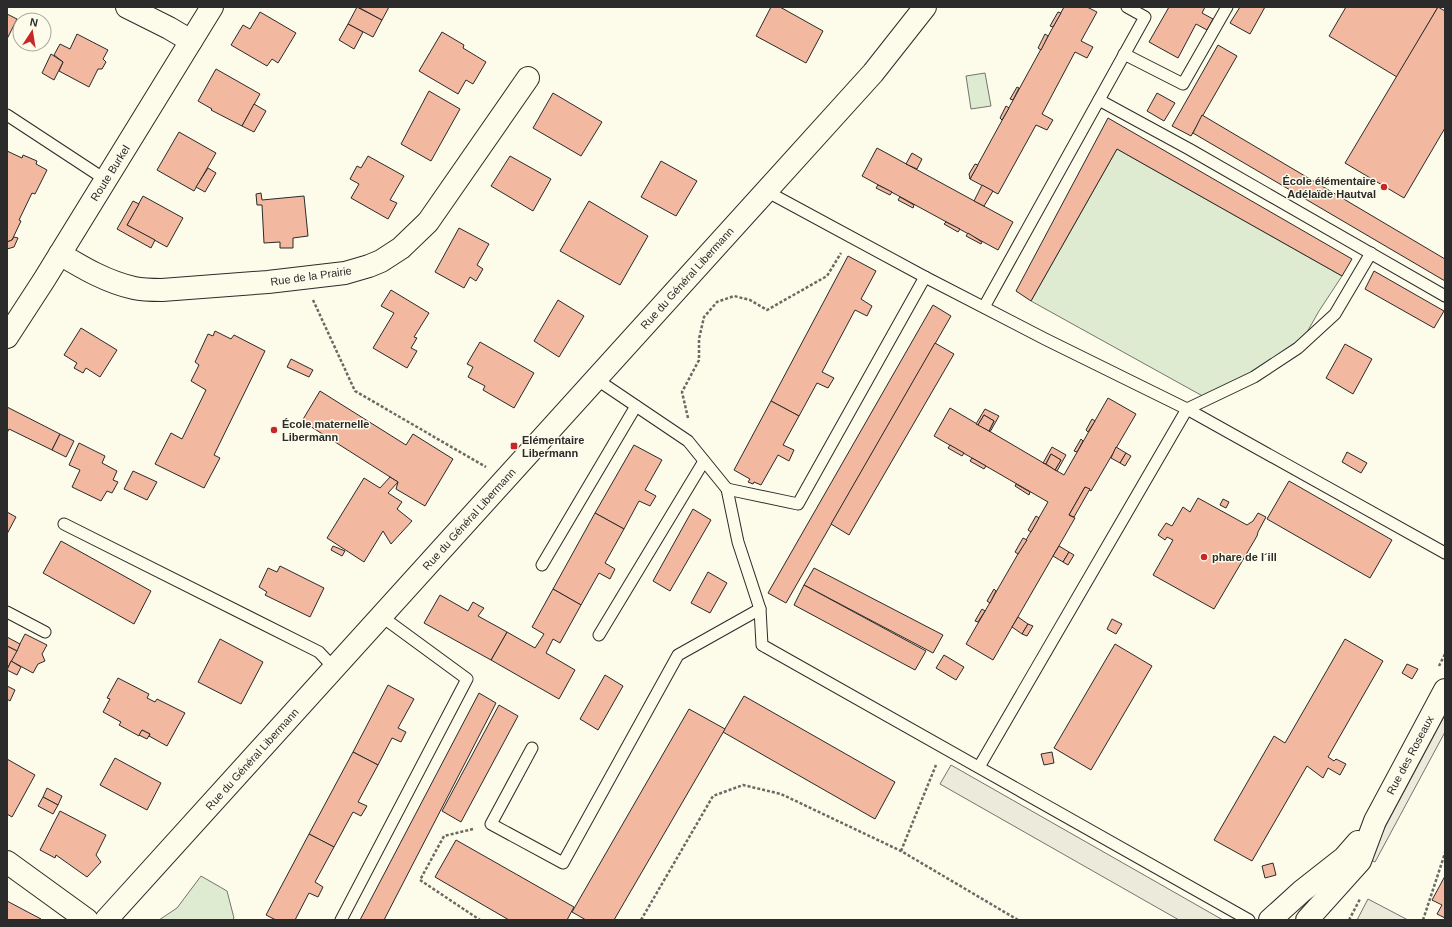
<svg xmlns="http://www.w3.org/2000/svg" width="1452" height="927" viewBox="0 0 1452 927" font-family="Helvetica,sans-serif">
  <rect width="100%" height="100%" fill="#fdfbea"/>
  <g fill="#deebd1" stroke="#74746e">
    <polygon points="985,73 991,106 971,109 966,76"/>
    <polygon points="1117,149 1342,276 1319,311 1298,348 1208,399 1031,301"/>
    <polygon points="201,876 227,891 234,918 232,920 159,920 177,908"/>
  </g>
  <g fill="#eceadb" stroke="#74746e">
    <polygon points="1445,715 1445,732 1375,862 1368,859"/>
    <polygon points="951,765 1223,920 1179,920 940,784"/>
    <polygon points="1368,899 1408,920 1357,920"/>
  </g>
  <g fill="#f2b8a0" stroke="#2b2b2b">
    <polygon points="357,7 382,20 373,37 348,24"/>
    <polygon points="358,7 389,7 382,20"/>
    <polygon points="771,7 780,7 823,31 806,63 756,36"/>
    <polygon points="1064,7 1087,7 1097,12 1081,41 1093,47 1087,58 1075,52 1042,114 1053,120 1047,130 1036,125 998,194 970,179"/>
    <polygon points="1169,7 1205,7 1202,13 1213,19 1207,30 1196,24 1178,58 1149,42"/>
    <polygon points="1240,7 1265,7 1250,34 1230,23"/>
    <polygon points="1346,7 1438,7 1397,77 1329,36"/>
    <polygon points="1438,7 1445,11 1445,128 1404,198 1345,163"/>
    <polygon points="260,12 296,33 278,63 272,59 267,66 231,45 243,25 250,29"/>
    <polygon points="1058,12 1061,13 1053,27 1050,26"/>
    <polygon points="7,14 17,19 7,39"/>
    <polygon points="348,24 363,32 354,49 339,40"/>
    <polygon points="442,32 464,45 463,48 486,62 473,84 466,80 458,94 419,71"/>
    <polygon points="77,34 108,50 103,59 106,62 102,69 98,69 89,87 59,71 63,62 54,55 60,44 70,49"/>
    <polygon points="1045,34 1048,36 1041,50 1038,48"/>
    <polygon points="1218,45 1237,56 1191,136 1172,126"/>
    <polygon points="51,54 63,62 54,80 42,73"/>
    <polygon points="216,69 260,94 242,126 211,110 212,109 198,101"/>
    <polygon points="1017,87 1019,88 1013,100 1010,99"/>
    <polygon points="429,91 460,109 431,161 401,144"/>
    <polygon points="553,93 602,122 581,156 533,128"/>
    <polygon points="1157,93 1175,103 1164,121 1147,111"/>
    <polygon points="254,104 266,111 254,132 242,126"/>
    <polygon points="1006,106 1009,108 1002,120 1000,118"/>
    <polygon points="1202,115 1445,259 1445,281 1193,133"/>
    <polygon points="1108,118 1352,259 1342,276 1117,149 1031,301 1016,291"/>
    <polygon points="179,132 216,153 194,191 157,170"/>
    <polygon points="877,148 1013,222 998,250 862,176"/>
    <polygon points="7,151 22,158 23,155 37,161 36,164 47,170 35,194 32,193 19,220 21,221 12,240 7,242"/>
    <polygon points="912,153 922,159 917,169 906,164"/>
    <polygon points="368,156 404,176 390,200 397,203 388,219 351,198 359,184 350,179 357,166 361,168"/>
    <polygon points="510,156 551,179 533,211 491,186"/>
    <polygon points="661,161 697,181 676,216 641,197"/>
    <polygon points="975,164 978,165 970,179 969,174"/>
    <polygon points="208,168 216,173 205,192 196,187"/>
    <polygon points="878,185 892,192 890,195 876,188"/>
    <polygon points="982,185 993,191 984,206 974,201"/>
    <polygon points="261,193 262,200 304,196 308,236 293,238 293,248 280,248 280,242 264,243 262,205 257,205 256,194"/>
    <polygon points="143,196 183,218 167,247 127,225"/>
    <polygon points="900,197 914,205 913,208 898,200"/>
    <polygon points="133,201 139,204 127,225 155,240 151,248 117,229"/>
    <polygon points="589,201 648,236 620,285 560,251"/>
    <polygon points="946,222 960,229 958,232 944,224"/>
    <polygon points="459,228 489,244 477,265 483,269 476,281 470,277 464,288 435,272"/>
    <polygon points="968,233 982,242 981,244 966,236"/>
    <polygon points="14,237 18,238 14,247 7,249 7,242 12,240"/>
    <polygon points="848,256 876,271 861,299 872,306 867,316 855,310 822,372 834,378 828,388 817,383 799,416 771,401"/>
    <polygon points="1374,271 1444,311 1434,328 1365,289"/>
    <polygon points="391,290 429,313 414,337 417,338 411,348 417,351 407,368 373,348 394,313 381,306"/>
    <polygon points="558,300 584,316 559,357 534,341"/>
    <polygon points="933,305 951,316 786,603 768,593"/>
    <polygon points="81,328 117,350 100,377 86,368 83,373 74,368 77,363 64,355"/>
    <polygon points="215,331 231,339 234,335 265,351 214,455 220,458 204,488 155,464 171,433 182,439 206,390 191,381 199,365 195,362 208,334 213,336"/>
    <polygon points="480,342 534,373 514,408 483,390 485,386 468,377 473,367 467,364"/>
    <polygon points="935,343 954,354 849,535 831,524"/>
    <polygon points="1345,344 1372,359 1353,394 1326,378"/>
    <polygon points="291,359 313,370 309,377 287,367"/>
    <polygon points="320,391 406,445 413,434 453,459 425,506 396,489 398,482 302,421"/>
    <polygon points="1108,398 1136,414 1091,491 1085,487 1069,515 1075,518 993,660 966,644 1048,502 934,436 950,408 1064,475"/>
    <polygon points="771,401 799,416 783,445 794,450 789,461 778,455 761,485 754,482 753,484 748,482 750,479 734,470"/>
    <polygon points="7,407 60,434 52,450 9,429 7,433"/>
    <polygon points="985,409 999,416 990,432 989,431 994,421 984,415 978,425 976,424"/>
    <polygon points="984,415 994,421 989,431 978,425"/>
    <polygon points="1092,419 1095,421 1088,432 1086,430"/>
    <polygon points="60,434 74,441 66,457 52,450"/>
    <polygon points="1081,439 1083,441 1077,452 1074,451"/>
    <polygon points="79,443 105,456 102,463 117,471 113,480 118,482 112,493 107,491 101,501 72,487 80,470 69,465"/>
    <polygon points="634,445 662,460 645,490 656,496 650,506 639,501 624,529 595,513"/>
    <polygon points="950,445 964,453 962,456 948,448"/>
    <polygon points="1052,447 1066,455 1057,471 1055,470 1061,460 1051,454 1046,464 1043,463"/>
    <polygon points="1116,447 1126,453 1120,463 1111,458"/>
    <polygon points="1347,452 1367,463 1361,473 1342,462"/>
    <polygon points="1126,453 1131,456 1125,466 1120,463"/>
    <polygon points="1051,454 1061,460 1055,470 1046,464"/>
    <polygon points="972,458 986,466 984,469 970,461"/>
    <polygon points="133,471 157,482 147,500 124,489"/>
    <polygon points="390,477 398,482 388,493 402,502 397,509 412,521 391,544 383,531 364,562 327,538 364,478 380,488"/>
    <polygon points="1289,481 1392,540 1370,578 1267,519"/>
    <polygon points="1016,484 1030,492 1029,495 1015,486"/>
    <polygon points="1085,487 1090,489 1074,517 1069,515"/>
    <polygon points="1198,498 1247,525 1253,521 1258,513 1266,517 1258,532 1257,536 1214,609 1153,575 1173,540 1167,537 1165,540 1158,535 1166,523 1172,526 1183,507 1190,512"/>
    <polygon points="1223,499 1229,502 1226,508 1220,505"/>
    <polygon points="693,509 711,520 670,591 653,581"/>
    <polygon points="7,512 16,517 7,534"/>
    <polygon points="595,513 624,529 605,563 615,569 610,579 599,573 581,605 553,589"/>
    <polygon points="1036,516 1039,518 1031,532 1028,530"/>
    <polygon points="1023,538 1027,540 1018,554 1015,552"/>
    <polygon points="61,541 151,591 134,624 43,573"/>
    <polygon points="333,546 345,551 342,556 331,550"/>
    <polygon points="1059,546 1069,552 1063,562 1053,556"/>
    <polygon points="1069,552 1074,555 1068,565 1063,562"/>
    <polygon points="280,566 324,588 310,617 265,595 267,592 259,587 268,568 277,572"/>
    <polygon points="814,568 943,635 933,653 804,585"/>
    <polygon points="708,572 727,583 710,613 691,603"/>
    <polygon points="804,585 926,651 915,670 794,605"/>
    <polygon points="553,589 581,605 560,643 553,639 546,653 575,670 559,699 491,660 507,632 535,648 544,634 532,627"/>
    <polygon points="994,589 996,591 990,603 987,601"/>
    <polygon points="440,595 468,611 473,602 478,605 484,608 478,616 507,632 491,660 424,623"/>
    <polygon points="982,609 985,611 978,622 975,621"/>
    <polygon points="1018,617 1028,624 1022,634 1012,627"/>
    <polygon points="1112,619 1122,624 1116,634 1107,629"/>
    <polygon points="1028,624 1033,626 1027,636 1022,634"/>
    <polygon points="25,634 47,645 42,654 45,661 38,664 33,673 11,661"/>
    <polygon points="7,637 20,644 17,651 7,646"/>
    <polygon points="220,639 263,662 241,704 198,682"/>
    <polygon points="1345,639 1383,661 1328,757 1334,761 1336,759 1346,764 1340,775 1328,768 1323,778 1307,766 1252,861 1214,840 1274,736 1285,743"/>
    <polygon points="1115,644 1152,666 1091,770 1054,748"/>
    <polygon points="7,646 17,651 7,669"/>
    <polygon points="944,655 964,667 956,680 936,668"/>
    <polygon points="11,661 21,667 17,675 7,670"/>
    <polygon points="1407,664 1418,669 1412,679 1402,673"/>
    <polygon points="605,675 623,686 598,730 580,719"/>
    <polygon points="118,678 149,694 147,698 155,702 157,699 185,713 167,746 149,736 150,734 142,730 139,736 119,725 121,722 103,712 110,699 107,698"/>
    <polygon points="388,685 414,699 398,728 406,732 401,742 392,738 378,765 353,752"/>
    <polygon points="7,686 15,690 10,701 7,699"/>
    <polygon points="479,693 496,703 384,920 360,920"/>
    <polygon points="744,696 895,782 875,819 723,732"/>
    <polygon points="499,705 518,716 461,822 442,811"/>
    <polygon points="689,709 725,729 614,920 586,920 572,912"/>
    <polygon points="142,730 150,734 147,739 139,735"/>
    <polygon points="353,752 378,765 358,802 367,806 361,816 353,812 334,847 309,834"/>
    <polygon points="1052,752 1054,763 1044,765 1041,754"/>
    <polygon points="115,758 161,783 147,810 100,785"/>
    <polygon points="7,759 35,775 12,817 7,814"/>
    <polygon points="47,788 62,796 58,805 43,797"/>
    <polygon points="43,797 58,805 53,814 38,806"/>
    <polygon points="60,811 106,835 96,855 101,862 87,877 56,855 55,858 40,850"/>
    <polygon points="309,834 334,847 315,882 323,887 318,897 309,893 295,920 276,920 266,915"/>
    <polygon points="456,840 574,907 567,920 509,920 435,877"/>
    <polygon points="1273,863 1276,875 1265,878 1262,866"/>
    <polygon points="1445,876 1445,918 1437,914 1442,905 1432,900"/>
    <polygon points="7,901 41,919 41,920 7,920"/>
  </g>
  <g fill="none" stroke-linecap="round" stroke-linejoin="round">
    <defs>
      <g id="service">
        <polyline points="1124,54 1183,84 1227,7"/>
        <polyline points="1099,100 1189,149 1445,296"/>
        <polyline points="7,115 106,180"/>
        <polyline points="766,191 925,277 1045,339 1187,409 1445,553"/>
        <polyline points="984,307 1145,17 1127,7"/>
        <polyline points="596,379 688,441 727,489 738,542 760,609 762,645 1249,920"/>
        <polyline points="727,489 798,504 925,277"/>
        <polyline points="64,524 319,652 334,668"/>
        <polyline points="542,565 636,406"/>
        <polyline points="7,612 45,632"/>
        <polyline points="599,635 704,461"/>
        <polyline points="532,748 491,824 563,863 678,655 760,609"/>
        <polyline points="979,767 1187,409 1254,377 1298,348 1335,314 1371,253"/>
        <polyline points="341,920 467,679 381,616"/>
      </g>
      <g id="minor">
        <polyline points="127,7 169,28 191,41"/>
        <path d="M 60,254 C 83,268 107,282 134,288 C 143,290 152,290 162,290 L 268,282 L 345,273 L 369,266 L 381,261 L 401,248 L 428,222 L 528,78"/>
        <polyline points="7,337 44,280 212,7"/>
        <polyline points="7,862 87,920"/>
        <polyline points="106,920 873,73 925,7"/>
        <polyline points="1270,920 1302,891 1344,858 1358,842"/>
        <polyline points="1307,920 1360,861 1375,821 1445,690"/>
      </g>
    </defs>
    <use href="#service" stroke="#2b2b2b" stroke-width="13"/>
    <use href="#minor" stroke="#2b2b2b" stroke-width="24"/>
    <g stroke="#6a6964" stroke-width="2.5" stroke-dasharray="3 2" stroke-linecap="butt">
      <polyline points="313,300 355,391 486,467"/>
      <polyline points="688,418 682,392 699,360 699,339 704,317 717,302 734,296 750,300 767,310 827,276 841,253"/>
      <polyline points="1439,666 1445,654"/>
      <polyline points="473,829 444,836 420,880 480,920"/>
      <polyline points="901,851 936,765"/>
      <polyline points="641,920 713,796 743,785 781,794 901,851 1018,920"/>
      <polyline points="1349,920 1360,899"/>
      <polyline points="1423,920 1445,853"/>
    </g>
    <use href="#service" stroke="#fdfbea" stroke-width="11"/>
    <use href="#minor" stroke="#fdfbea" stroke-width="22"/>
  </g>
  <g fill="#c62828" stroke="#fdfbea" stroke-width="1.5">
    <circle cx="1384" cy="187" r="4"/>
    <circle cx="274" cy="430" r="4"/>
    <rect x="510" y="442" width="8" height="8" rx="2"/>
    <circle cx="1204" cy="557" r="4"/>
  </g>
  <g text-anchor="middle" stroke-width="3" stroke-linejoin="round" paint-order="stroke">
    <g font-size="11" fill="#2b2b2b" stroke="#fdfbea">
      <text transform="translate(110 173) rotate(-58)" y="4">Route Burkel</text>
      <text transform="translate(311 276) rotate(-8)" y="4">Rue de la Prairie</text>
      <text transform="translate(687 278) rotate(-48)" y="4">Rue du Général Libermann</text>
      <text transform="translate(469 519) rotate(-48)" y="4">Rue du Général Libermann</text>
      <text transform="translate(1410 755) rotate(-62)" y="4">Rue des Roseaux</text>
      <text transform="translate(252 759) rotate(-48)" y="4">Rue du Général Libermann</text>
    </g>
    <g font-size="11" font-weight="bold" fill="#2b2b2b" stroke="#fdfbea" text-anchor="start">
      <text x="1376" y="185" text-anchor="end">École élémentaire<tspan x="1376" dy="13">Adélaïde Hautval</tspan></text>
      <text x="282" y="428">École maternelle<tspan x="282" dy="13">Libermann</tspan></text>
      <text x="522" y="444">Elémentaire<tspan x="522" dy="13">Libermann</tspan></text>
      <text x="1212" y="561">phare de l´ill</text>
    </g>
  </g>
  <rect width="1452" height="927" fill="none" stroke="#2b2b2b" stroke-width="16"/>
  <g transform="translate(32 32) rotate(12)"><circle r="19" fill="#fdfbea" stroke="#a9a89e"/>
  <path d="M0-3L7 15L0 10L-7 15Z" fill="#c62828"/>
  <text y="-6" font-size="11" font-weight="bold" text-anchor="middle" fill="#2b2b2b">N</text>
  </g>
</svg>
